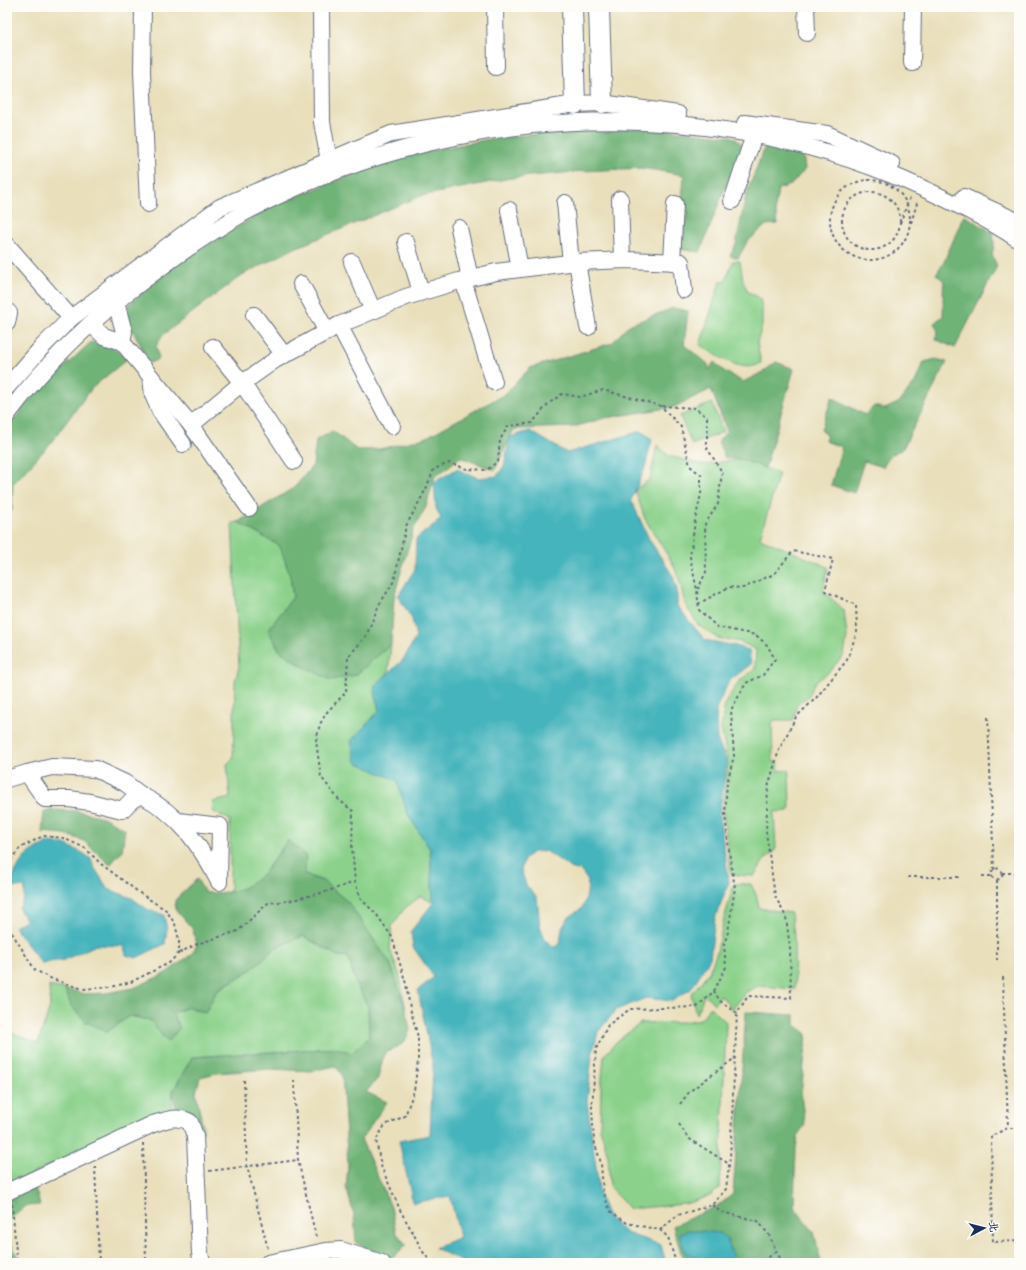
<svg xmlns="http://www.w3.org/2000/svg" width="1026" height="1270" viewBox="0 0 1026 1270" font-family="'Comic Neue','LXGW WenKai TC',sans-serif">
  <rect width="100%" height="100%" fill="#fdfcf7"/>
  <filter id="ink" filterUnits="userSpaceOnUse"><feTurbulence type="fractalNoise" baseFrequency=".025" numOctaves="2"/><feDisplacementMap in="SourceGraphic" scale="8" xChannelSelector="R" yChannelSelector="G"/><feConvolveMatrix kernelMatrix="1 2 1 2 8 2 1 2 1" color-interpolation-filters="sRGB"/></filter>
  <filter id="wash" filterUnits="userSpaceOnUse"><feTurbulence type="fractalNoise" baseFrequency=".012" numOctaves="4" result="noise"/><feDisplacementMap in="SourceGraphic" scale="16" xChannelSelector="R" yChannelSelector="G"/><feGaussianBlur stdDeviation="0.9" result="paint"/><feColorMatrix in="noise" values="0 0 0 0 0 0 0 0 0 0 0 0 0 0 0 0 0 1.4 0 .05"/><feComposite in="paint" operator="in"/></filter>
  <g filter="url(#wash)">
    <rect width="100%" height="100%" fill="#e9dfbb"/>
    <g fill="#8bd18b" stroke="#538074">
      <path d="M 733,261 L 740,261 L 743,281 L 748,292 L 760,298 L 762,309 L 762,326 L 757,343 L 761,363 C 741,375 717,355 700,345 L 720,282 L 725,282 Z"/>
      <polygon points="712,403 723,432 692,445 680,416"/>
      <polygon points="657,445 669,456 704,465 740,459 779,473 760,538 828,567 823,591 844,610 847,637 844,655 828,673 814,683 809,696 797,704 793,720 775,720 772,723 773,762 778,762 778,771 789,770 790,807 788,811 774,812 776,848 774,852 765,859 754,876 731,875 723,813 728,763 721,729 725,703 739,681 755,669 756,650 741,642 717,638 698,625 685,604 680,582 673,564 645,519 635,490 650,479"/>
      <polygon points="238,522 280,546 290,576 293,597 268,630 280,651 303,666 378,656 391,644 388,673 374,686 379,711 351,742 375,771 397,779 407,813 430,849 433,903 421,896 405,908 392,926 390,950 399,974 406,1010 390,963 323,881 305,875 288,840 262,875 247,887 230,892 230,820 212,811 213,802 230,798 227,764 233,758 235,681 239,667 232,523"/>
      <polygon points="734,884 751,884 757,897 759,908 791,913 794,935 795,989 758,986 746,992 732,1010 721,995 714,1004 705,994 696,1014 691,994 709,972 717,952 723,923"/>
      <polygon points="303,936 338,956 348,957 356,984 368,1006 369,1037 352,1053 337,1048 192,1057 173,1091 172,1108 7,1186 7,1031 38,1043 50,1007 49,986 65,989 71,1006 107,1032 129,1016 150,1020 167,1042 172,1013 189,1007 205,1013 217,990 248,972 276,947"/>
      <polygon points="710,1007 726,1022 720,1188 710,1196 685,1204 629,1209 610,1187 608,1156 600,1128 601,1087 604,1056 617,1041 641,1023 685,1022 701,1019"/>
    </g>
    <g fill="#70b377" stroke="#46716a">
      <polygon points="651,128 733,137 742,144 700,252 678,249 684,175 642,168 583,171 511,178 421,196 295,248 242,275 164,334 156,346 159,359 149,363 136,336 125,319 127,306 175,264 273,206 393,158 490,139 573,130"/>
      <polygon points="766,144 803,153 805,169 791,185 778,189 775,209 778,224 766,225 747,242 738,258 730,256 736,244 746,195"/>
      <path d="M 964,215 L 993,233 L 994,244 L 992,255 L 997,266 L 955,348 L 935,339 L 938,331 L 934,323 L 943,316 C 944,304 942,294 944,281 L 936,274 L 944,262 Z"/>
      <polygon points="673,308 688,311 684,345 708,364 709,370 714,362 724,371 743,382 763,372 776,362 794,369 765,468 740,459 725,458 718,442 727,431 711,389 674,407 605,418 573,427 514,429 495,470 460,457 443,471 435,476 426,507 414,528 402,568 394,598 391,644 356,675 331,680 303,666 280,651 268,630 293,597 290,576 280,546 238,522 295,487 313,465 316,440 333,431 357,450 380,449 425,438 505,394 530,368 612,343 629,325"/>
      <polygon points="91,342 111,346 127,359 92,388 49,445 13,484 12,510 7,517 7,429 28,401"/>
      <path d="M 936,359 L 947,362 L 902,450 C 892,452 888,459 883,467 L 864,461 L 854,493 L 831,485 L 842,447 L 825,441 L 827,435 L 821,430 L 832,397 L 865,415 L 874,406 L 885,409 L 898,403 L 914,384 L 924,362 Z"/>
      <polygon points="52,810 77,811 103,817 125,829 122,851 110,865 84,841 65,834 42,832 44,812"/>
      <path d="M 288,840 L 306,855 L 305,875 L 323,881 L 348,902 L 390,963 L 406,1010 L 410,1030 L 404,1043 L 384,1054 L 378,1078 L 366,1092 L 387,1102 L 361,1139 L 391,1207 L 396,1232 L 406,1245 L 391,1259 L 356,1243 L 354,1215 L 346,1187 L 348,1166 L 342,1075 L 336,1066 L 311,1071 L 271,1069 L 216,1073 L 200,1077 L 196,1092 L 204,1133 L 189,1114 L 176,1110 L 173,1091 L 192,1057 L 337,1048 L 352,1053 L 369,1037 L 368,1007 L 356,984 L 348,957 L 338,956 L 303,936 L 276,947 L 248,972 L 217,990 L 205,1013 L 189,1007 L 172,1013 L 180,1028 L 167,1042 L 150,1020 L 129,1016 L 107,1032 L 86,1022 L 71,1006 L 65,989 L 85,994 L 106,993 L 134,988 L 166,973 L 192,954 L 197,944 L 192,928 L 176,910 L 175,900 L 197,879 L 205,893 C 218,893 235,893 247,886 C 265,876 276,856 288,840 Z"/>
      <polygon points="746,1012 795,1015 795,1025 807,1034 801,1095 805,1125 798,1136 796,1148 794,1207 814,1232 821,1263 684,1263 673,1226 719,1205 733,1194"/>
      <polygon points="32,1188 37,1194 40,1205 25,1206 7,1221 7,1200"/>
      <polygon points="7,1229 11,1243 20,1263 7,1263"/>
    </g>
    <g fill="#44b4bc" stroke="#30728d" fill-rule="evenodd">
      <path d="M 530,431 L 567,453 L 641,431 L 652,439 L 645,468 L 631,500 L 650,541 L 673,576 L 677,590 L 677,606 L 705,640 L 736,646 L 749,651 L 751,664 L 729,681 L 716,709 L 717,739 L 727,762 L 719,814 L 729,882 L 715,918 L 710,958 L 691,989 L 672,1001 L 646,998 L 616,1010 L 598,1032 L 592,1055 L 587,1101 L 600,1197 L 608,1217 L 626,1233 L 661,1245 L 666,1263 L 465,1263 L 435,1248 L 460,1237 L 450,1196 L 413,1203 L 399,1141 L 430,1135 L 433,1066 L 418,990 L 434,977 L 413,947 L 411,931 L 433,903 L 430,849 L 407,813 L 397,780 L 375,771 L 356,762 L 351,741 L 379,711 L 374,686 L 403,660 L 416,637 L 412,619 L 398,596 L 415,569 L 416,539 L 441,519 L 436,508 L 434,482 L 457,469 L 478,478 L 497,476 L 504,466 L 510,437 ZM 545,851 L 558,859 L 570,868 L 581,871 L 588,881 L 587,894 L 582,908 L 568,918 L 562,928 L 560,944 L 555,947 L 546,941 L 540,926 L 537,898 L 526,885 L 521,870 L 524,859 L 533,852 Z"/>
      <path d="M 49,842 L 64,844 L 83,853 L 91,859 L 94,867 L 108,889 L 132,898 L 147,909 L 164,915 L 167,929 L 165,944 L 136,958 L 126,955 L 124,946 L 96,945 L 64,960 L 41,963 L 14,927 L 26,920 L 19,909 L 24,898 L 25,886 L 10,888 C 17,862 25,853 49,842 Z"/>
      <polygon points="689,1230 720,1233 728,1241 734,1263 699,1263 696,1257 685,1253 679,1233"/>
    </g>
  </g>
  <g filter="url(#ink)">
    <g fill="none" stroke-linecap="round" stroke-linejoin="round">
      <defs>
        <g id="minor">
          <polyline points="143,7 142,72 148,204"/>
          <polyline points="321,7 322,122 329,161"/>
          <polyline points="495,7 496,67"/>
          <polyline points="806,7 807,33"/>
          <polyline points="912,63 913,7"/>
          <polyline points="745,123 827,134 892,164"/>
          <polyline points="964,197 1019,222"/>
          <polyline points="620,199 622,260"/>
          <polyline points="732,201 754,135"/>
          <polyline points="565,203 571,263"/>
          <polyline points="509,210 520,269"/>
          <polyline points="459,228 470,278"/>
          <polyline points="406,242 421,292"/>
          <polyline points="7,245 71,318"/>
          <polyline points="352,262 373,311"/>
          <polyline points="577,262 588,327"/>
          <polyline points="672,262 675,204"/>
          <polyline points="463,280 494,382"/>
          <polyline points="301,284 327,332"/>
          <polyline points="7,311 9,313 7,323"/>
          <polyline points="254,315 284,355"/>
          <polyline points="91,324 104,336 122,342 124,332 116,302"/>
          <polyline points="339,325 392,426"/>
          <polyline points="122,342 191,425 249,508"/>
          <polyline points="213,347 242,383 294,461"/>
          <polyline points="151,377 153,395 160,411 183,444"/>
          <polyline points="7,387 43,346 71,318 220,207 391,134 575,104 602,103 678,114"/>
          <path d="M 7,415 C 46,363 95,316 148,277 C 178,254 209,233 242,214 C 444,105 692,90 904,180 C 943,197 983,216 1019,240"/>
          <polyline points="191,425 237,387 275,360 339,325 406,297 459,281 496,272 577,262 627,260 681,262 684,290"/>
          <polyline points="27,773 52,767 95,769 125,783 141,795"/>
          <path d="M 7,779 L 27,773 L 45,799 L 69,799 L 90,802 L 122,810 L 132,800 L 141,795 C 179,814 201,846 219,882 L 220,826 L 178,821"/>
          <path d="M 7,1192 L 153,1124 C 166,1120 177,1115 190,1122 L 195,1136 L 200,1253 L 202,1263"/>
          <polyline points="268,1263 326,1251 341,1250 382,1263"/>
        </g>
        <g id="major">
          <polyline points="572,7 575,104"/>
          <polyline points="599,7 602,103"/>
        </g>
      </defs>
      <use href="#minor" stroke="#636d7f" stroke-width="18"/>
      <use href="#major" stroke="#636d7f" stroke-width="22"/>
      <g stroke="#636d7f" stroke-width="2" stroke-dasharray="3 3" stroke-linecap="butt">
        <circle cx="870" cy="220" r="40"/>
        <circle cx="871" cy="221" r="29"/>
        <polyline points="900,223 910,197"/>
        <polyline points="911,223 918,200"/>
        <polyline points="662,406 695,408 707,417 707,448 722,472 718,504 705,524 706,572 698,589"/>
        <polyline points="698,604 729,587 743,588 774,574 793,551 833,559 825,591 856,605 857,632 847,660 816,698 796,717 779,750 768,787 766,832 775,896 786,917 790,949 791,998 748,996 737,1013 720,1001 714,991"/>
        <polyline points="988,717 994,870"/>
        <polyline points="7,865 20,848 43,836 63,838 85,848 101,864 141,894 166,910 175,924 179,940 179,953 169,963 131,982 111,987 83,989 52,979 35,970 7,925"/>
        <circle cx="997" cy="874" r="5.5"/>
        <polyline points="1002,873 1019,873"/>
        <polyline points="982,876 991,876"/>
        <polyline points="908,877 959,877"/>
        <polyline points="997,880 997,960"/>
        <polyline points="179,953 197,944 238,931 268,903 288,901 325,892 355,882"/>
        <polyline points="1003,977 1008,1128"/>
        <polyline points="244,1080 247,1166 268,1249"/>
        <polyline points="294,1080 298,1160 316,1237"/>
        <polyline points="680,1104 690,1091 735,1058"/>
        <polyline points="679,1124 688,1138 729,1164"/>
        <polyline points="1019,1128 1008,1128 991,1136 993,1242 1019,1241"/>
        <polyline points="95,1166 99,1263"/>
        <polyline points="209,1171 298,1160"/>
        <polyline points="12,1204 17,1263"/>
        <polyline points="712,1205 721,1212 758,1221 769,1235 778,1255 784,1263"/>
        <polyline points="660,1230 678,1215 712,1205 726,1189 730,1158 737,1013"/>
        <polyline points="125,1263 146,1263 143,1143"/>
        <polyline points="432,1263 423,1252 412,1231 401,1212 381,1166 376,1140 385,1125 405,1116 414,1091 418,1061 418,1037 410,1008 406,984 392,937 377,915 361,899 355,882 352,847 353,811 339,800 321,777 316,741 320,724 327,712 346,692 348,657 366,636 379,605 394,581 406,526 426,489 434,469 449,463 467,469 487,470 498,461 500,440 508,426 532,423 548,404 562,394 580,397 603,390 661,406 681,427 690,466 701,475 701,494 695,521 690,557 697,590 699,610 717,627 756,635 767,645 775,659 763,675 746,683 731,710 734,756 727,783 725,814 729,851 735,888 728,932 724,945 726,967 714,991 697,1007 630,1009 608,1025 596,1049 592,1108 594,1141 601,1163 603,1192 610,1211 627,1223 660,1230 668,1237 676,1263"/>
        <polyline points="766,1263 768,1258 776,1251"/>
      </g>
      <use href="#minor" stroke="#fff" stroke-width="16"/>
      <use href="#major" stroke="#fff" stroke-width="20"/>
    </g>
  </g>
  <rect width="1026" height="1270" fill="none" stroke="#fdfcf7" stroke-width="24"/>
  <g transform="translate(984 1228) rotate(83)" stroke="#fdfcf7" stroke-width="3" paint-order="stroke">
  <path d="M0-3L7 15L0 10L-7 15Z" fill="#1b2f5e"/>
  <text y="-6" font-size="11" font-weight="bold" text-anchor="middle" fill="#1b2f5e">北</text>
  </g>
</svg>
